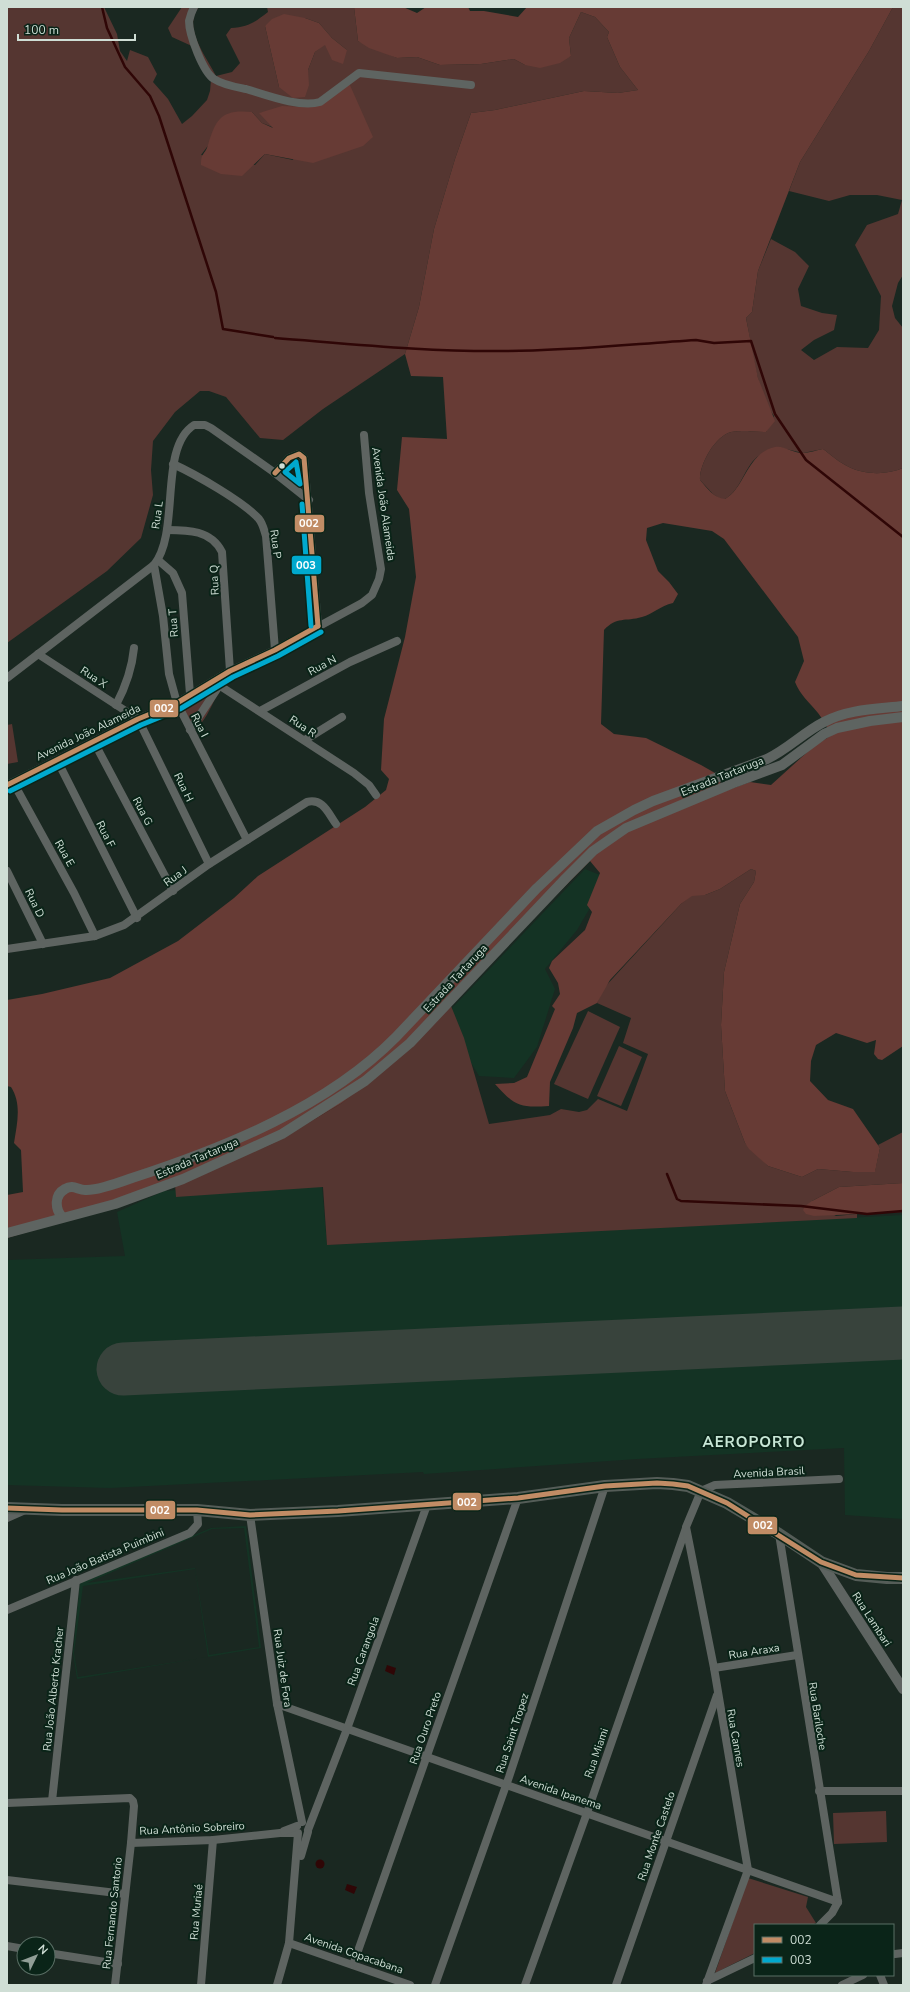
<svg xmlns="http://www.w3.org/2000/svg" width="910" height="1992" viewBox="0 0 910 1992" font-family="'Nunito Sans',sans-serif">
  <rect width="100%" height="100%" fill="#1a2821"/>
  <g fill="#143324" fill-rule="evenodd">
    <polygon points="585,869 600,875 597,896 577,930 545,969 555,989 537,1047 514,1078 479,1076 458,1041 452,1008"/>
    <polygon points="322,1186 327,1245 903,1215 903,1519 845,1515 844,1448 637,1459 424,1474 423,1472 110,1488 7,1485 7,1260 125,1256 117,1212 164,1191 201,1188"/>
    <path d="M 246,1526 L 261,1648 L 77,1679 L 73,1653 L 80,1583 L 211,1528 ZM 244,1528 L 259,1647 L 209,1655 L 195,1568 L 87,1583 L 212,1529 ZM 195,1569 L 208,1657 L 78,1677 L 74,1653 L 83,1586 Z"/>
  </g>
  <g fill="#553631" fill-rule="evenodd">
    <path d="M 7,7 L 104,7 L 117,34 L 120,51 L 127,61 L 130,50 L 148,57 L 157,74 L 153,82 L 168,99 L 182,124 L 192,116 L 207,100 L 210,91 L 211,80 L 194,47 L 172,37 L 168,28 L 182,7 L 199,7 C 182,27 206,56 216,76 L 232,72 L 240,63 L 226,35 L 231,28 C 249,27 255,22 268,12 L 267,7 L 354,7 L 358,41 L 397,58 L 417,57 L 440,65 L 481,64 L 514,59 L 525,65 L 571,56 L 569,38 L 581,12 L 595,17 L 609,32 L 607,37 L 620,67 L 638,90 L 618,93 L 584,91 L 495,110 L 471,113 L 455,159 L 434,229 L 419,307 L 405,354 L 323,409 L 283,440 L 260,438 L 226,397 L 209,391 L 200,391 L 175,412 L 153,441 L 151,470 L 153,495 L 141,538 L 107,571 L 7,643 ZM 305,18 L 319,23 L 332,38 L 347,50 L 325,44 L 315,52 L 308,70 L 279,87 L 265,26 ZM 305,107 L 293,160 L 265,154 L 255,165 L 201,155 L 207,147 L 252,112 L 262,123 L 275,128 L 260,113 Z"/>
    <path d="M 893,7 L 903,7 L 903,275 L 898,283 L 892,306 L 895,318 L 903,328 L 903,468 C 887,475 865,475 849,467 C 840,463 831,455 823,449 L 803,453 L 777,447 C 771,450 763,453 757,457 C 744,468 741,490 725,499 L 720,499 L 713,494 L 700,480 C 699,465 715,436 731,432 C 742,430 754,432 766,432 L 774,416 C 757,394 752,346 746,318 L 752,312 L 758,271 L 771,239 L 795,252 L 809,266 L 798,289 L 801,306 L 822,313 L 837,315 L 834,330 L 814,340 L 801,350 L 814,360 L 837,347 L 868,348 L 879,330 L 881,296 L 855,245 L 867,225 L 898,214 L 902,200 L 877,195 L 850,195 L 829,201 L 789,191 L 800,162 L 869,51 Z"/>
    <path d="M 213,694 L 216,697 C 210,709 205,721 195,730 L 185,712 L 185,707 Z"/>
    <polygon points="12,724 18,762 7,764 7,725"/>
    <polygon points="751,869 756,871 754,882 740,904 724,972 721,1025 725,1091 745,1143 768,1166 802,1177 818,1169 853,1172 875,1171 880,1148 878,1145 903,1132 903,1183 839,1187 812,1201 836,1216 857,1214 857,1218 327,1245 323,1187 176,1197 175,1184 272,1144 342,1103 449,1001 464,1038 489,1124 550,1115 561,1109 579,1112 587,1110 598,1099 627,1111 648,1054 623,1043 631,1018 597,1003 603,989 681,904 692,895 705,895 720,889"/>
    <polygon points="588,1011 620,1027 588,1099 554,1084"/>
    <polygon points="619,1046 642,1057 621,1106 597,1096"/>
    <polygon points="886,1811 887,1842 834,1844 833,1813"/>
    <polygon points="748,1878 808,1897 806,1907 816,1923 811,1925 755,1925 755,1953 715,1973"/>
  </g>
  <g fill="#673b35" fill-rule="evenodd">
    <path d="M 354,7 L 403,7 L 417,13 L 426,7 L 468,7 L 470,11 L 484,11 L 518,17 L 527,7 L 893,7 L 869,51 L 800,162 L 758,271 L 752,312 L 746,318 L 758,378 L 775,421 L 766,432 C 754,432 742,430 731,432 C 715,436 699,465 700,480 C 707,488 714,498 725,499 C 745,488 747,453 775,447 C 783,445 793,453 802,453 C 809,453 817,450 823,449 C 831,455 840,463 849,467 C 865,475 887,475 903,468 L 903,1046 L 882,1060 L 878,1059 L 874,1054 L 876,1040 L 867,1043 L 836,1033 L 816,1045 L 811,1061 L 810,1081 L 828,1100 L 853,1109 L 880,1148 L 875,1172 L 853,1172 L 818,1169 L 802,1177 L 768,1166 L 749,1149 L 745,1143 L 725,1091 L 721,1025 L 724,972 L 740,904 L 754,882 L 756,871 L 751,869 L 720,889 L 705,895 L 692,896 L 681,904 L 610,980 L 597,1003 L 577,1013 L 573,1028 L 550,1082 L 549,1106 C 519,1108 515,1106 495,1084 L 514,1083 L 527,1077 L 555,1009 L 552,1006 L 560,994 L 558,983 L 549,968 L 552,961 L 585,930 L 592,912 L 587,905 L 600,873 L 590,861 L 389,1063 L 342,1103 L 272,1144 L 169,1187 L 111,1207 L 7,1238 L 7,1195 L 23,1192 L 21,1150 L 14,1143 C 17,1124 22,1104 11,1087 L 7,1086 L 7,1000 L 42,994 L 110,978 L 178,941 L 234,898 L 258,876 L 365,807 L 386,790 L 389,779 L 381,770 L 384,719 L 405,637 L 416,577 L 409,509 L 397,490 L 402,437 L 447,439 L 443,377 L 411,376 L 405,354 L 419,307 L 434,229 L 455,159 L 471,113 L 495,110 L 584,91 L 618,93 L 638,90 L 620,67 L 607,37 L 609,32 L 595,17 L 581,12 L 569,38 L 571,56 L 560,63 L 540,68 L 525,65 L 514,59 L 481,64 L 440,65 L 417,57 L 397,58 L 369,48 L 358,41 ZM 663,523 L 712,531 L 724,539 L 798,637 L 804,661 L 795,682 C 800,695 809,702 818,713 C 823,719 827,728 832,735 L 814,746 L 771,785 L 750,782 L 725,791 L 715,773 L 701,765 L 646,738 L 614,734 L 601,724 L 604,630 C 617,616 625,622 642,617 C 653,614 660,606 673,603 L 678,594 L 669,582 L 658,571 L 646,540 L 647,528 Z"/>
    <polygon points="284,14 305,18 319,23 332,38 347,50 343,64 332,60 325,45 315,52 308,70 309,85 305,97 293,98 279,87 265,26 272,19"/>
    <path d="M 349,83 L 373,137 L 363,146 L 313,163 L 265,154 L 242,176 L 221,174 L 201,165 C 201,152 205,155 208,145 C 216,118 222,109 252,112 L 262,123 L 273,128 L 259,113 L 282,106 L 305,107 Z"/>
    <polygon points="903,1183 903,1212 814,1216 806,1214 803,1210 805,1206 812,1201 839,1187"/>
  </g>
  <g fill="#2f0606">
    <polygon points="387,1665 396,1668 394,1675 385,1671"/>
    <circle cx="320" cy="1864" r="4.5"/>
    <polygon points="347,1884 357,1887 354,1894 345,1890"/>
  </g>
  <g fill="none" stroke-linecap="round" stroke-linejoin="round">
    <g stroke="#2f0606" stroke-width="2.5">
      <polyline points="102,7 107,28 125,67 150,96 159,116 216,292 223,329 273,337"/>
      <path d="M 275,338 C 352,344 428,352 506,351 C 569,351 633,344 696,340 L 714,343 L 751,341 L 775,414 L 806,460 L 903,537"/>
      <polyline points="667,1174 677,1199 681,1201 801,1206 867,1214 903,1211"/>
    </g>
    <polyline stroke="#38433c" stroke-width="21" points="892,1334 903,1335"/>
    <polyline stroke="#38433c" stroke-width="53" points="123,1369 903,1333"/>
    <g stroke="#5e6461" stroke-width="8">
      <path d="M 194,7 C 192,11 190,17 189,21 C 189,35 203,72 214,79 C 223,85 236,87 246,89 C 266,95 300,108 320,102 L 359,73 L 471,85"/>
      <path d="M 173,464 C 195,474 244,502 259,519 C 263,524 264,530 266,536 L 275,650"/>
      <polyline points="275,473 289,458 299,454 304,458 318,626"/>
      <path d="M 167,530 C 188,530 211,530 222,552 L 230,671"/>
      <polyline points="158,560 173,573 182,593 190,694"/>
      <polyline points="154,565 163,616 169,674 177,703 247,840"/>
      <polyline points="38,654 138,719 209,864"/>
      <path d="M 7,678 L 154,565 C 181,531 158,448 194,425 L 205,425 L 211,428 L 275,473 L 309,500"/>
      <polyline points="214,682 354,773 369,785 376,795"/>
      <path d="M 116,705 C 126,686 132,669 134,648"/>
      <polyline points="260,711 350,662 397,641"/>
      <polyline points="190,730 219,686"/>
      <polyline points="305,740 342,717"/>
      <polyline points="94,742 173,891"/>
      <polyline points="57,760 137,918"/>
      <polyline points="13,782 74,893 95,936"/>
      <polyline points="7,785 138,719 177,703 230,671 275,650 362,603 372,595 379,579 381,569 369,493 364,435"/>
      <polyline points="7,871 43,944"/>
      <path d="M 7,949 L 95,936 L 124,925 L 209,864 L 307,802 C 323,798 328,813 336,824"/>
      <polyline points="250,1515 277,1704 302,1822"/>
      <polyline points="7,1518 25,1510"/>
      <polyline points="779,1534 838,1902"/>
      <polyline points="7,1610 190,1533 198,1524 197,1510"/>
      <polyline points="714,1668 797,1655"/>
      <polyline points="277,1704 838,1902"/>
      <polyline points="819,1791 903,1791"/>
      <polyline points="52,1801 76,1580"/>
      <polyline points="7,1803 130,1798 133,1801 134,1806 131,1843 213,1840 280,1833 298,1833 289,1943 277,1985"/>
      <polyline points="308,1830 347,1729 427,1505"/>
      <polyline points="284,1831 297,1826"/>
      <polyline points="301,1856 308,1832"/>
      <polyline points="7,1880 125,1894"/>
      <polyline points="820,1925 832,1913 838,1902"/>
      <polyline points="289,1943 410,1985"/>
      <polyline points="7,1946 24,1949"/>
      <polyline points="48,1953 118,1964"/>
      <polyline points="895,1954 903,1953"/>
      <polyline points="353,1965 518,1498"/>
      <polyline points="880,1975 884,1985"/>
      <polyline points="707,1981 755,1958"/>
      <polyline points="115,1985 131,1843"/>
      <polyline points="201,1985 213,1840"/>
      <polyline points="435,1985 509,1777 605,1486"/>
      <polyline points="525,1985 587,1813 686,1528"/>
      <polyline points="616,1985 717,1695"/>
      <polyline points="706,1985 748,1870 714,1668 686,1527 701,1491 715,1485 839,1479"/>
      <polyline points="842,1985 863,1975"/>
    </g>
    <g stroke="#5e6461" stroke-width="10">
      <path d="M 62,1217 C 55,1209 54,1195 65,1189 C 73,1184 78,1190 85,1190 C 97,1191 121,1182 132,1178 C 224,1148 327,1107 396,1037 L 537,888 L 597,831 L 634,810 L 653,801 L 767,759 C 788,749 804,732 824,722 C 848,709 877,709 903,706"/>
      <polyline points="7,1233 115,1204 183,1179 282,1134 365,1081 410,1043 566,878 593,851 626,828 736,782 782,765 824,734 837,728 870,721 903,717"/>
      <polyline points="821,1562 903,1689"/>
    </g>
    <polyline stroke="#555d58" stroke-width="12" points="7,1508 62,1510 197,1510 250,1515 338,1511 518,1498 605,1486 657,1483 673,1484 688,1486 727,1503 779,1534 821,1562 856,1575 887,1578 903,1578"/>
    <defs>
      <g id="bus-1">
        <polyline points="275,473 289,458 299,454 304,458 318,626"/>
        <polyline points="7,785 138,719 177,703 230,671 275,650 318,626"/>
        <polyline points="7,1508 62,1510 197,1510 250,1515 338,1511 518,1498 605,1486 657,1483 673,1484 688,1486 727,1503 821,1562 856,1575 903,1578"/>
      </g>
      <g id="bus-2">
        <polygon points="296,462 300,484 285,472"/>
        <polyline points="302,504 311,626"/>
        <polyline points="10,791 141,725 180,709 233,677 278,656 321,632"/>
      </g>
    </defs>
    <use href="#bus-1" stroke="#0a2418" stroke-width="8"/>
    <use href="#bus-2" stroke="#0a2418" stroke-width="8"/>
    <use href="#bus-1" stroke="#c18c65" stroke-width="5"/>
    <use href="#bus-2" stroke="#00a9ce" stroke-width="5"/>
  </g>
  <circle fill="#cfded5" stroke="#0a2418" stroke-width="1.5" cx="282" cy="466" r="3.5"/>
  <g text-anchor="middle" stroke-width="4" stroke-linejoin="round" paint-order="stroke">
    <g font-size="11" fill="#cfded5" stroke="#0a2418">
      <text transform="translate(384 504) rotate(82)" y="4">Avenida João Alameida</text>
      <text transform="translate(157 515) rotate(-82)" y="4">Rua L</text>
      <text transform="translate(276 544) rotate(83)" y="4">Rua P</text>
      <text transform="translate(214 580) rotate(-93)" y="4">Rua Q</text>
      <text transform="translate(173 623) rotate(-94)" y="4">Rua T</text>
      <text transform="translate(322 665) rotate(-28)" y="4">Rua N</text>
      <text transform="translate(94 677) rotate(33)" y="4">Rua X</text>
      <text transform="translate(200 725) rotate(63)" y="4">Rua I</text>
      <text transform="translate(303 726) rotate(33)" y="4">Rua R</text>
      <text transform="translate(88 732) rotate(-26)" y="4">Avenida João Alameida</text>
      <text transform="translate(722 776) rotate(-22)" y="4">Estrada Tartaruga</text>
      <text transform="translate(184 787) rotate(64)" y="4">Rua H</text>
      <text transform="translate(143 811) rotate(62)" y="4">Rua G</text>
      <text transform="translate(106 834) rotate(63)" y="4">Rua F</text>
      <text transform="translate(65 853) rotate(61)" y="4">Rua E</text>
      <text transform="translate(175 876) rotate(-36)" y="4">Rua J</text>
      <text transform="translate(35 903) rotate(64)" y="4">Rua D</text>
      <text transform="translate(455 978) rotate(-47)" y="4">Estrada Tartaruga</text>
      <text transform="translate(197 1158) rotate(-23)" y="4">Estrada Tartaruga</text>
      <text transform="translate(769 1472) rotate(-3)" y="4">Avenida Brasil</text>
      <text transform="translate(105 1556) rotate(-23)" y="4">Rua João Batista Puimbini</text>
      <text transform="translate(872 1619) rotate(57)" y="4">Rua Lambari</text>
      <text transform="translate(363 1651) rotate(-70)" y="4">Rua Carangola</text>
      <text transform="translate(754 1651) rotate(-9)" y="4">Rua Araxa</text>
      <text transform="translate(283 1668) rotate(82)" y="4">Rua Juiz de Fora</text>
      <text transform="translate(53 1689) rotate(-84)" y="4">Rua João Alberto Kracher</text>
      <text transform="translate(818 1716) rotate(81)" y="4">Rua Bariloche</text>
      <text transform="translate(425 1728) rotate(-71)" y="4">Rua Ouro Preto</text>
      <text transform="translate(512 1733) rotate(-72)" y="4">Rua Saint Tropez</text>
      <text transform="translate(736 1738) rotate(80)" y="4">Rua Cannes</text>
      <text transform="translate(596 1753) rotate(-71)" y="4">Rua Miami</text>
      <text transform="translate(561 1792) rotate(19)" y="4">Avenida Ipanema</text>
      <text transform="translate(192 1828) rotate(-3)" y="4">Rua Antônio Sobreiro</text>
      <text transform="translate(656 1836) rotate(-71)" y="4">Rua Monte Castelo</text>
      <text transform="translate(196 1912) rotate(-85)" y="4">Rua Muriaé</text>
      <text transform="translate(112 1913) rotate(-84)" y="4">Rua Fernando Santorio</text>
      <text transform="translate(354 1953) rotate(19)" y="4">Avenida Copacabana</text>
    </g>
    <g font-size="15" font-weight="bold" letter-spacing="1" fill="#c8e7d6" stroke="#0a2418">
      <text x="754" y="1447">AEROPORTO</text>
    </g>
  </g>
  <g stroke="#0a2418" stroke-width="1.5">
    <rect x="294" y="514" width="31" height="19" rx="4" fill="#c18c65"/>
    <rect x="291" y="555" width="31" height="20" rx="4" fill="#00a9ce"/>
    <rect x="149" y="699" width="30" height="19" rx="4" fill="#c18c65"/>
    <rect x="452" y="1492" width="30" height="19" rx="4" fill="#c18c65"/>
    <rect x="145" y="1500" width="31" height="20" rx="4" fill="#c18c65"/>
    <rect x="747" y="1516" width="31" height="19" rx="4" fill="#c18c65"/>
  </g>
  <g font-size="11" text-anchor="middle" font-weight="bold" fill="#fff">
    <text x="309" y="527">002</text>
    <text x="306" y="569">003</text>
    <text x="164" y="712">002</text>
    <text x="467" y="1506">002</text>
    <text x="160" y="1514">002</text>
    <text x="763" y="1529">002</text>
  </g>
  <rect width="910" height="1992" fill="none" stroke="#cfded5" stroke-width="16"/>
  <rect x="754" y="1924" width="140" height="52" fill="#0a2418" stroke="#596e64"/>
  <rect x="762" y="1937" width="20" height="6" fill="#c18c65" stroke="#596e64"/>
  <text x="790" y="1944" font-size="12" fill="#cfded5">002</text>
  <rect x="762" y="1957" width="20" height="6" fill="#00a9ce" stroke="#596e64"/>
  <text x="790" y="1964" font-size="12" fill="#cfded5">003</text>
  <g transform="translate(36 1956) rotate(47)"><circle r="19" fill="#0a2418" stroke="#596e64"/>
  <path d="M0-3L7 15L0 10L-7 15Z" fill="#909e96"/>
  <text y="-6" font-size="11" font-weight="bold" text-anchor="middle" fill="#cfded5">N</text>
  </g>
  <path d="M18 34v6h117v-6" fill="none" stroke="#cfded5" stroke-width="2"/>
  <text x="24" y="34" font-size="12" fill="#cfded5" stroke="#0a2418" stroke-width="3" paint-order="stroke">100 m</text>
</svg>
